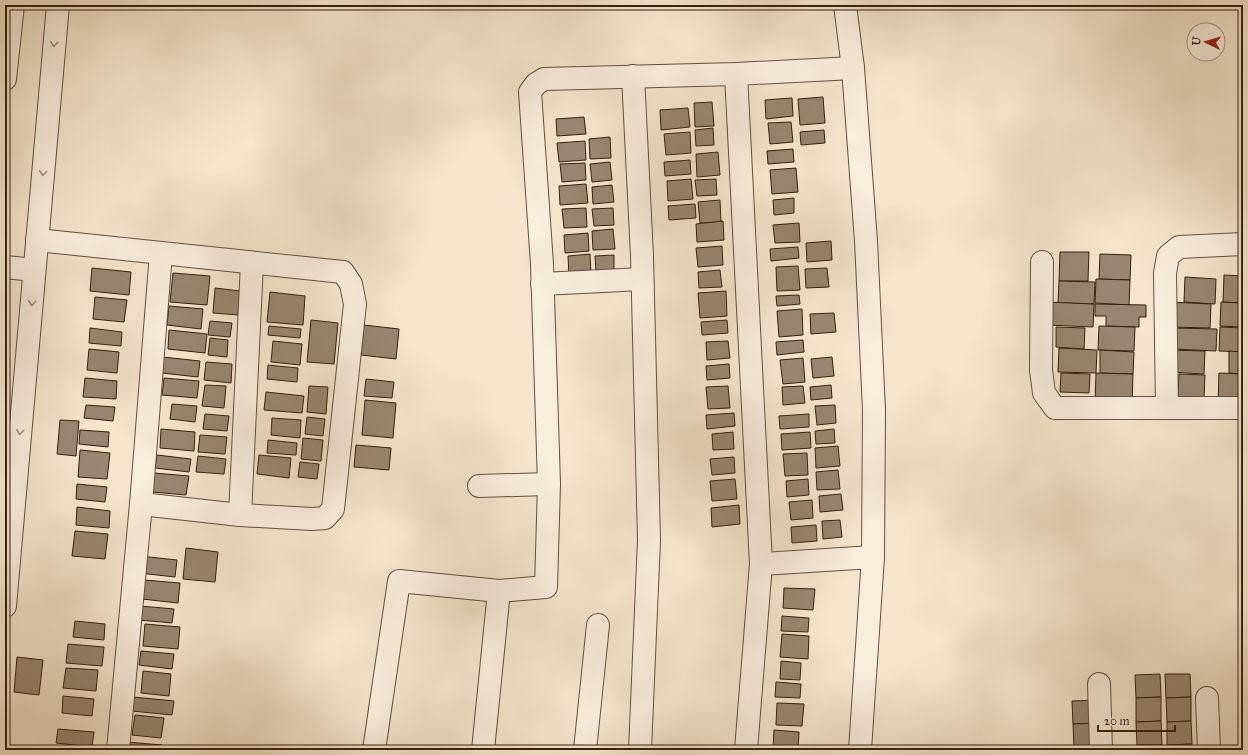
<svg xmlns="http://www.w3.org/2000/svg" width="1248" height="755" viewBox="0 0 1248 755" font-family="'IM FELL Great Primer',serif">
  <rect width="100%" height="100%" fill="#f4e5cb"/>
  <filter id="stains"><feTurbulence type="fractalNoise" baseFrequency=".005" numOctaves="4"/><feColorMatrix values="0 0 0 0 .2 0 0 0 0 .09 0 0 0 0 .02 0 0 0 .5 -.17"/></filter>
  <radialGradient id="worn" r=".72"><stop offset=".6" stop-color="#630" stop-opacity="0"/><stop offset="1" stop-color="#630" stop-opacity=".3"/></radialGradient>
  <g fill="#988670" stroke="#341f0e">
    <polygon points="823,97 825,123 800,125 798,99"/>
    <polygon points="792,98 793,116 766,119 765,100"/>
    <polygon points="712,102 714,126 695,127 694,103"/>
    <polygon points="688,108 690,127 661,130 660,110"/>
    <polygon points="584,117 586,134 557,136 556,119"/>
    <polygon points="791,122 793,142 770,144 768,123"/>
    <polygon points="713,128 714,145 696,146 695,130"/>
    <polygon points="824,130 825,143 801,145 800,132"/>
    <polygon points="690,132 691,153 666,155 664,134"/>
    <polygon points="610,137 611,158 590,159 589,139"/>
    <polygon points="585,141 586,160 559,162 557,143"/>
    <polygon points="793,149 794,162 768,164 767,151"/>
    <polygon points="718,152 720,175 697,177 696,154"/>
    <polygon points="690,160 691,174 665,176 664,162"/>
    <polygon points="610,162 612,180 592,182 590,164"/>
    <polygon points="585,163 586,180 562,182 560,164"/>
    <polygon points="796,168 798,192 772,194 770,170"/>
    <polygon points="691,179 693,199 668,201 667,181"/>
    <polygon points="716,179 717,195 697,196 695,180"/>
    <polygon points="586,184 588,203 560,205 559,186"/>
    <polygon points="612,185 614,202 593,204 592,187"/>
    <polygon points="794,198 794,213 774,215 773,200"/>
    <polygon points="720,200 721,222 700,223 698,202"/>
    <polygon points="695,204 696,218 669,220 668,206"/>
    <polygon points="586,208 587,227 564,228 562,209"/>
    <polygon points="613,208 614,225 594,226 592,209"/>
    <polygon points="723,221 724,240 697,242 696,224"/>
    <polygon points="799,223 800,242 775,243 773,225"/>
    <polygon points="613,229 615,249 593,250 592,231"/>
    <polygon points="588,233 589,251 565,253 564,235"/>
    <polygon points="831,241 832,260 807,262 806,243"/>
    <polygon points="722,246 723,265 698,267 696,248"/>
    <polygon points="798,247 799,258 771,261 770,249"/>
    <polygon points="1060,252 1089,252 1088,281 1059,281"/>
    <polygon points="590,254 591,274 569,276 568,256"/>
    <polygon points="1100,254 1131,255 1130,280 1099,279"/>
    <polygon points="614,255 614,270 596,271 595,256"/>
    <polygon points="798,266 800,290 777,291 776,267"/>
    <polygon points="92,268 131,272 129,295 90,291"/>
    <polygon points="827,268 829,287 806,288 805,269"/>
    <polygon points="720,270 722,287 699,288 698,272"/>
    <polygon points="173,273 210,276 207,305 170,302"/>
    <polygon points="1224,275 1243,276 1243,303 1223,302"/>
    <polygon points="1185,277 1216,279 1215,304 1184,302"/>
    <polygon points="1096,279 1130,280 1129,305 1095,303"/>
    <polygon points="1059,281 1095,282 1094,304 1058,303"/>
    <polygon points="215,288 240,291 238,315 213,313"/>
    <polygon points="726,291 727,316 700,318 698,293"/>
    <polygon points="270,292 305,296 303,325 267,322"/>
    <polygon points="799,295 800,304 777,306 776,296"/>
    <polygon points="95,297 127,300 124,322 93,319"/>
    <polygon points="1047,302 1094,304 1093,327 1046,325"/>
    <polygon points="1170,302 1211,304 1210,328 1169,327"/>
    <polygon points="1221,302 1243,303 1243,327 1220,326"/>
    <polygon points="1095,304 1146,305 1146,317 1139,317 1139,327 1106,326 1106,316 1095,316"/>
    <polygon points="169,306 203,309 201,329 167,325"/>
    <polygon points="802,309 803,335 779,337 777,311"/>
    <polygon points="834,313 836,332 811,334 810,314"/>
    <polygon points="311,320 338,323 334,364 307,362"/>
    <polygon points="727,320 728,333 702,335 701,322"/>
    <polygon points="210,321 232,323 230,337 208,335"/>
    <polygon points="364,325 399,329 396,359 361,355"/>
    <polygon points="269,326 301,329 300,338 268,335"/>
    <polygon points="1099,326 1135,327 1134,351 1098,350"/>
    <polygon points="1056,327 1085,328 1084,349 1056,347"/>
    <polygon points="1220,327 1243,328 1243,352 1219,351"/>
    <polygon points="90,328 122,332 121,346 89,343"/>
    <polygon points="1175,328 1217,329 1216,351 1174,349"/>
    <polygon points="169,330 207,334 205,353 168,349"/>
    <polygon points="210,338 228,340 227,357 208,355"/>
    <polygon points="803,340 804,352 777,355 776,342"/>
    <polygon points="273,341 302,344 300,365 271,362"/>
    <polygon points="728,341 730,358 707,360 706,342"/>
    <polygon points="1059,348 1097,350 1096,373 1058,372"/>
    <polygon points="89,349 119,352 117,373 87,370"/>
    <polygon points="1100,350 1134,352 1133,374 1100,373"/>
    <polygon points="1169,350 1205,351 1204,374 1169,372"/>
    <polygon points="1229,351 1243,352 1243,374 1229,373"/>
    <polygon points="163,357 200,361 198,377 162,373"/>
    <polygon points="832,357 834,376 813,378 811,359"/>
    <polygon points="803,358 805,382 783,384 780,360"/>
    <polygon points="206,362 232,364 231,383 204,380"/>
    <polygon points="729,364 730,378 707,380 706,366"/>
    <polygon points="268,365 298,368 297,382 267,379"/>
    <polygon points="1061,373 1090,374 1089,393 1060,392"/>
    <polygon points="1096,373 1133,374 1132,404 1095,402"/>
    <polygon points="1219,373 1243,374 1243,406 1218,405"/>
    <polygon points="1179,374 1205,375 1204,399 1178,398"/>
    <polygon points="85,378 117,381 116,399 83,397"/>
    <polygon points="164,378 199,381 197,398 162,395"/>
    <polygon points="366,379 394,382 392,398 364,396"/>
    <polygon points="205,385 226,386 224,408 202,406"/>
    <polygon points="831,385 832,398 811,400 810,387"/>
    <polygon points="309,386 328,387 326,414 307,412"/>
    <polygon points="728,386 730,408 708,409 706,387"/>
    <polygon points="803,386 805,403 783,405 782,387"/>
    <polygon points="266,392 304,396 302,413 264,410"/>
    <polygon points="365,400 396,403 393,438 362,435"/>
    <polygon points="172,404 197,406 195,422 170,419"/>
    <polygon points="86,405 115,407 113,421 84,418"/>
    <polygon points="835,405 836,423 817,425 815,406"/>
    <polygon points="734,413 735,426 707,429 706,415"/>
    <polygon points="205,414 229,416 227,431 203,429"/>
    <polygon points="809,414 809,427 780,429 779,416"/>
    <polygon points="307,417 325,419 323,436 305,434"/>
    <polygon points="272,418 301,420 300,438 271,435"/>
    <polygon points="60,420 79,421 76,456 57,454"/>
    <polygon points="161,429 195,432 194,451 160,448"/>
    <polygon points="834,429 835,443 816,444 815,431"/>
    <polygon points="80,430 109,432 108,447 79,444"/>
    <polygon points="733,432 734,449 713,450 712,434"/>
    <polygon points="810,432 811,448 782,450 781,434"/>
    <polygon points="200,435 227,437 225,454 198,452"/>
    <polygon points="303,438 323,440 321,461 301,459"/>
    <polygon points="268,440 297,443 296,455 267,453"/>
    <polygon points="356,445 391,448 389,470 354,467"/>
    <polygon points="838,446 840,466 816,468 815,448"/>
    <polygon points="80,450 110,453 107,479 78,477"/>
    <polygon points="807,453 808,475 785,476 783,454"/>
    <polygon points="157,455 191,459 189,472 155,468"/>
    <polygon points="259,455 291,458 289,478 257,474"/>
    <polygon points="198,456 226,459 224,474 196,472"/>
    <polygon points="734,457 735,473 712,475 710,459"/>
    <polygon points="300,462 319,464 317,479 298,477"/>
    <polygon points="838,470 840,489 817,490 816,472"/>
    <polygon points="154,473 189,476 186,495 152,492"/>
    <polygon points="735,479 737,499 712,501 710,481"/>
    <polygon points="808,479 809,495 787,497 786,481"/>
    <polygon points="77,484 107,487 105,502 76,499"/>
    <polygon points="841,494 843,510 820,512 819,496"/>
    <polygon points="812,500 813,518 791,520 789,502"/>
    <polygon points="739,505 740,524 712,527 711,508"/>
    <polygon points="77,507 110,511 109,528 76,525"/>
    <polygon points="840,520 842,537 823,539 822,521"/>
    <polygon points="816,525 817,541 792,543 791,527"/>
    <polygon points="75,531 108,534 105,559 72,556"/>
    <polygon points="186,548 218,552 215,582 183,579"/>
    <polygon points="140,556 177,560 175,577 139,573"/>
    <polygon points="144,580 180,583 178,603 142,599"/>
    <polygon points="784,588 815,589 813,610 783,608"/>
    <polygon points="140,606 174,609 172,623 139,620"/>
    <polygon points="782,616 809,618 808,632 781,631"/>
    <polygon points="75,621 105,624 104,640 73,637"/>
    <polygon points="145,624 180,627 178,649 143,646"/>
    <polygon points="782,634 809,636 808,659 780,657"/>
    <polygon points="68,644 104,647 102,666 66,663"/>
    <polygon points="141,651 174,654 172,669 139,665"/>
    <polygon points="17,657 43,660 39,695 14,692"/>
    <polygon points="781,661 801,663 800,680 780,679"/>
    <polygon points="66,668 98,670 96,691 63,688"/>
    <rect x="1240" y="668" width="3" height="24"/>
    <polygon points="143,671 171,674 169,696 141,693"/>
    <polygon points="1160,674 1161,697 1136,698 1135,675"/>
    <polygon points="1165,674 1190,674 1191,697 1166,698"/>
    <polygon points="776,682 801,684 800,698 775,697"/>
    <rect x="1240" y="692" width="3" height="23"/>
    <polygon points="63,696 94,699 92,716 62,713"/>
    <polygon points="133,697 174,701 172,715 132,711"/>
    <polygon points="1161,697 1161,721 1136,722 1136,698"/>
    <polygon points="1191,697 1191,721 1167,722 1166,698"/>
    <polygon points="1098,700 1099,723 1073,724 1072,701"/>
    <polygon points="777,703 804,704 802,726 776,725"/>
    <polygon points="135,715 164,718 161,738 132,735"/>
    <rect x="1240" y="715" width="3" height="24"/>
    <polygon points="1161,721 1162,745 1137,745 1136,722"/>
    <polygon points="1191,721 1192,744 1167,745 1167,722"/>
    <polygon points="1099,723 1099,746 1074,747 1073,724"/>
    <polygon points="58,729 94,732 92,747 56,743"/>
    <polygon points="774,730 799,732 798,750 773,749"/>
    <rect x="1240" y="739" width="3" height="11"/>
    <polygon points="127,742 162,745 161,750 126,750"/>
    <polygon points="1192,744 1192,750 1167,750 1167,745"/>
    <rect x="1137" y="745" width="25" height="5"/>
    <polygon points="1099,746 1100,750 1074,750 1074,747"/>
    <polygon points="61,747 90,750 61,750"/>
  </g>
  <g fill="none" stroke-linecap="round" stroke-linejoin="round">
    <defs>
      <g id="minor">
        <polyline points="845,5 853,68 866,241 874,410 873,557 860,750"/>
        <polyline points="736,74 761,564 746,750"/>
        <polyline points="633,76 642,256 649,540 640,750"/>
        <polyline points="5,79 13,5"/>
        <polyline points="37,240 343,272 351,284 355,304 333,509 325,518 312,519 240,515 141,504"/>
        <polyline points="1042,262 1041,370 1044,393 1055,408 1243,408"/>
        <polyline points="5,267 34,270"/>
        <polyline points="542,284 642,279"/>
        <polyline points="1167,408 1165,273 1168,256 1179,247 1243,244"/>
        <polyline points="479,486 549,484"/>
        <polyline points="240,515 252,263"/>
        <polyline points="761,564 873,557"/>
        <polyline points="5,606 58,5"/>
        <polyline points="1099,684 1101,750"/>
        <polyline points="1207,698 1209,750"/>
        <polyline points="118,750 141,504 161,253"/>
        <polyline points="374,750 399,581 499,591 546,587 549,484 542,264 530,92 536,84 544,79 736,74 853,68"/>
        <polyline points="483,750 499,591"/>
        <polyline points="585,750 598,625"/>
      </g>
    </defs>
    <use href="#minor" stroke="#64503d" stroke-width="24"/>
    <use href="#minor" stroke="#f8eedd" stroke-width="22"/>
  </g>
  <defs><path id="oneway-chevron" d="M-2-3.5L2.5 0L-2 3.5" fill="none" stroke-width="1.6" stroke-linecap="round" stroke-linejoin="round"/></defs>
  <g stroke="#a09180">
    <use href="#oneway-chevron" transform="translate(54 44) rotate(95)"/>
    <use href="#oneway-chevron" transform="translate(43 173) rotate(95)"/>
    <use href="#oneway-chevron" transform="translate(32 303) rotate(95)"/>
    <use href="#oneway-chevron" transform="translate(20 432) rotate(95)"/>
  </g>
  <rect width="1248" height="755" fill="none" stroke="#f4e5cb" stroke-width="20"/>
  <rect x="6" y="6" width="1236" height="743" fill="none" stroke="#341f0e" stroke-width="2"/>
  <rect x="10" y="10" width="1228" height="735" fill="none" stroke="#341f0e"/>
  <g transform="translate(1206 42) rotate(275)"><circle r="19" fill="#f8eedd" stroke="#aa9b8a"/>
  <path d="M0-3L7 15L0 10L-7 15Z" fill="#8f2418"/>
  <text y="-6" font-size="11" font-weight="bold" text-anchor="middle" fill="#341f0e">U</text>
  </g>
  <path d="M1098 725v6h77v-6" fill="none" stroke="#341f0e" stroke-width="2"/>
  <text x="1104" y="725" font-size="12" fill="#341f0e" stroke="#f8eedd" stroke-width="3" paint-order="stroke">20 m</text>
  <rect width="100%" height="100%" filter="url(#stains)"/>
  <rect width="100%" height="100%" fill="url(#worn)"/>
</svg>
